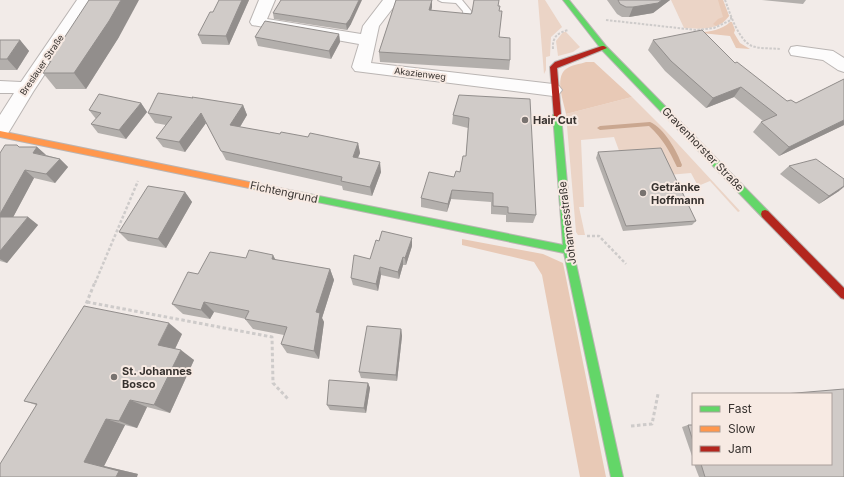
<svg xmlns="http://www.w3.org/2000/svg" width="844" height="477" viewBox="0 0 844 477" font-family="Inter,sans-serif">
  <rect width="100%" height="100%" fill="#f2ebe8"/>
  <g fill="#ebd4c6">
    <polygon points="538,0 545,0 562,27 551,37 550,56 546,57 546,70 544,74"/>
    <path d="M 671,0 L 723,0 L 729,16 C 720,31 698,29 684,28 Z"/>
    <polygon points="563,32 566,32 580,47 573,52 558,56 556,41"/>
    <polygon points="632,97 666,131 740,211 738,212 710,181 698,186 691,173 668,175 621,156 614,137 581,140 584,207 579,207 585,235 578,235 576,232 566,114"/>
  </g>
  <g fill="#e8c9b6">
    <polygon points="718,0 723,0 729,16 722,23 716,26 713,24 718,19 723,17"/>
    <path d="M 730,22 L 732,22 L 735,30 L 734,33 L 740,43 L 750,49 L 736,48 L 730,36 L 692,32 C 705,33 721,31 730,22 Z"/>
    <path d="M 586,62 L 594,62 L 632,97 L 566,114 C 564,102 554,78 566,69 C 571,65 580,64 586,62 Z"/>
    <polygon points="462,239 543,254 563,263 606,477 580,477 542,275 534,262 462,245"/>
  </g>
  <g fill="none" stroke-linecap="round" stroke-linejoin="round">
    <path fill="#caa790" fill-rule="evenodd" d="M 650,122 C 664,128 677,151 682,165 L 681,167 L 677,167 C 669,150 663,139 649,126 L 600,130 L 597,128 L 600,126 Z"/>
    <defs>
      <polygon id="lane" points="438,0 462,0 471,11 470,22 464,22 463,11 456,3 442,2"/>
      <g id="street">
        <polygon points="77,0 93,0 33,92 7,135 0,137 0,115 14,93 0,93 0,81 21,82"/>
        <polygon points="259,0 275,0 267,19 361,34 363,26 383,0 399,0 379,26 371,63 553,84 559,86 562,90 559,94 553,96 355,71 352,67 359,44 252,25 250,22"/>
        <polygon points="797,46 833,51 844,58 844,72 838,70 823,60 791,55 789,51 791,47"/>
      </g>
      <g id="fast">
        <polygon points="563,0 569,0 606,46 768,211 769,214 768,217 762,217 602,50"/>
        <polygon points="557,112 561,115 573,250 623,477 611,477 564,253 254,189 250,186 254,183 563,245 553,115"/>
      </g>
      <polygon id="slow" points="0,131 254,183 258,186 254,189 0,137"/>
      <g id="jam">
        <polygon points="602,46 604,46 607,48 557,68 561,115 560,117 554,117 550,67 555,62"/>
        <polygon points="765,210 768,211 844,288 844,299 841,298 762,217 761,214 762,211"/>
      </g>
    </defs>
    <use href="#lane" stroke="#bab5b3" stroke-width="2"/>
    <use href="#street" stroke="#bab5b3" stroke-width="2"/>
    <use href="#fast" stroke="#bab5b3" stroke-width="2"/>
    <use href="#slow" stroke="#bab5b3" stroke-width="2"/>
    <use href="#jam" stroke="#bab5b3" stroke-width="2"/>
    <g stroke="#cecbca" stroke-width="2" stroke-dasharray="2.5 1.5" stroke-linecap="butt">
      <path d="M 725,0 C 730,13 738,40 752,46 C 760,49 771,48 780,49"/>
      <polyline points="606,20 696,30 714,28 731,20 731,16"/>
      <path d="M 553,49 C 552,37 558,32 569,30"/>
    </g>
    <g stroke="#cecbca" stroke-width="2.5" stroke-dasharray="3 2" stroke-linecap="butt">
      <polyline points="587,236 599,236 626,264"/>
      <polyline points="95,283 138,181"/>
    </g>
    <g stroke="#cecbca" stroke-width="3" stroke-dasharray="3.5 2.5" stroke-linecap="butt">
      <polyline points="87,302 272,337 273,383 289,400"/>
      <polyline points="84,309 95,282"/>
      <polyline points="631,426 652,424 658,394"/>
    </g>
    <use href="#lane" fill="#fdfcfc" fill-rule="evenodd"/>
    <use href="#street" fill="#fdfcfc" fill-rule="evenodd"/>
    <use href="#fast" fill="#63d668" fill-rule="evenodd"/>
    <use href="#slow" fill="#ff974d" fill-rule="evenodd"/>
    <use href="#jam" fill="#b3261e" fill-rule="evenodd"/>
  </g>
  <g fill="#b3afac">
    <polygon points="219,0 249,0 229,45 202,44 198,35 213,12"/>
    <polygon points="396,0 432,0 432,7 431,11 471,14 498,6 499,11 499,37 510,60 509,70 380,62 379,52"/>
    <polygon points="607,0 670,0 653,13 629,17 622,17 617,14"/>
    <polygon points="762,0 806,0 803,4"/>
    <polygon points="273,13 351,24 347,30 274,19"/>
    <polygon points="339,34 340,42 331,59 258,46 255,37"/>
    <polygon points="119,37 86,89 56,89 43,73 50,62 49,61"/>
    <polygon points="0,40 20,40 29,51 17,70 0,70"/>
    <polygon points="653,40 735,63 787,101 796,103 844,79 844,125 779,156 753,132 761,122 763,121 734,97 706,108 665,71 648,50"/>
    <polygon points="459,95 536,215 533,223 506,222 506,215 491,214 491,202 451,199 447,212 421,207 421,198 454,177 460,172 466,156 468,128 452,124 453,115"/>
    <polygon points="141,103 147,112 126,139 98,133 91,124 96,119 89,110"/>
    <polygon points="243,105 247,115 240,127 280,134 358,143 360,153 358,158 381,172 372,196 343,190 342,186 226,160 206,123 185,152 163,147 156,138 166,125 155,123 148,113"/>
    <polygon points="19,147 37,147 46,155 60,159 68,167 55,183 34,178 13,217 28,217 38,225 7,263 0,261 0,153"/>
    <polygon points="598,152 696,221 692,225 623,231 596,158"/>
    <polygon points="789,166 839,191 819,204 780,174"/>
    <polygon points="185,192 192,202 166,248 128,241 119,232"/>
    <polygon points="412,246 406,265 403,265 399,279 381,275 378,291 353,285 351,278 370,259"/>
    <polygon points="276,260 330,269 334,280 322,318 324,322 319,359 287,353 281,344 284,335 253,329 245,319 246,319 214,312 210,319 183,314 172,304 198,274"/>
    <polygon points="401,329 402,336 397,381 361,378 359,372"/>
    <polygon points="182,334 175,349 194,360 170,413 147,407 137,428 125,425 104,466 138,474 0,477 36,405 24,401"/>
    <polygon points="368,383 370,388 366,413 330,410 327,405"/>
    <polygon points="688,425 693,425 693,459 682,427"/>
    <polygon points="694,464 831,464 844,477 699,477"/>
  </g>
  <g fill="#928e8c">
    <polygon points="121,0 139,0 119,37 86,89 74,73"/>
    <polygon points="242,0 249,0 229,45 226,36"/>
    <polygon points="359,0 362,0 351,24 347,30 346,24"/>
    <polygon points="432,0 432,7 429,20 429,10"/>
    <polygon points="662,0 670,0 653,13 629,17 633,7"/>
    <polygon points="339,34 340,42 331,59 329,51"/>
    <polygon points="20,40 29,51 17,70 7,59"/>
    <polygon points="741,87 734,97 706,108 713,98"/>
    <polygon points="141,103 147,112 126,139 119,130"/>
    <polygon points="243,105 247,115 235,135 230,125"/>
    <polygon points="201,113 206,123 185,152 179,142"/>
    <polygon points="844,120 844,125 779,156 789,147"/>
    <polygon points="358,143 360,153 354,166 353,157"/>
    <polygon points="37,147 46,155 33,153"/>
    <polygon points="60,159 68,167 55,183 46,174"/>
    <polygon points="380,162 381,172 372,196 370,187"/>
    <polygon points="25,170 34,178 9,225 0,218 0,214"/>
    <polygon points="844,186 844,187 839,191 819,204 829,196"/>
    <polygon points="452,190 451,199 447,212 448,204"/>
    <polygon points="185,192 192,202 166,248 158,239"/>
    <polygon points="28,217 38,225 7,263 0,259 0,251"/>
    <polygon points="412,238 412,246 406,265 405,258"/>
    <polygon points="273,255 279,266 272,259"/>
    <polygon points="403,257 403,265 399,279 398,272"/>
    <polygon points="380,267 381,275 378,291 376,284"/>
    <polygon points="330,269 334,280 322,318 324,322 319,359 314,351 316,312"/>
    <polygon points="204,302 214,312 210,319 201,310"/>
    <polygon points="169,323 182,334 172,355 158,345"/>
    <polygon points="401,329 402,336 397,381 396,375"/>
    <polygon points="181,350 194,360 170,413 154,405"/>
    <polygon points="368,383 370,388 366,413 364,408"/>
    <polygon points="130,400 147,407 137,428 119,421"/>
    <polygon points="106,419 125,425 104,466 138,474 137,477 116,477 84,462"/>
  </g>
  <g fill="#d0cbc8" stroke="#928e8c">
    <polygon points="89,0 121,0 109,21 74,73 43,73 51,61 49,61"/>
    <polygon points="219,0 242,0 226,36 198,35 210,12 213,12"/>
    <polygon points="281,0 359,0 350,19 346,24 273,13"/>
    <polygon points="396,0 432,0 429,10 471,14 472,12 474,0 499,0 498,6 500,6 499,11 502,11 499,37 510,38 510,60 379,52"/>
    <polygon points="618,0 662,0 658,3 633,7 626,7 620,4"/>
    <polygon points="265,21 339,34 329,51 255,37"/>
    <polygon points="702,30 735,63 737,62 787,101 791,100 796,103 844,79 844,120 789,147 761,122 777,115 741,87 713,98 671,61 653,40"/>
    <polygon points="0,40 20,40 7,59 0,59"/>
    <polygon points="158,93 193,98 192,97 243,105 230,125 280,134 281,132 308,137 310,133 358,143 353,157 380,162 370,187 341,181 342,177 221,151 201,113 179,142 156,138 172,117 148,113"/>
    <polygon points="99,94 141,103 119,130 91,124 101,113 89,110"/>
    <polygon points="459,95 530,99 536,215 508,213 508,207 493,206 493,193 452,190 448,204 421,198 429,172 454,177 456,171 460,172 463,156 466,156 469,118 453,115"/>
    <polygon points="5,145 17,145 19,147 37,147 33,153 60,159 46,174 25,170 0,214 0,153"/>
    <polygon points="661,148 696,221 626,226 598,152"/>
    <polygon points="816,159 844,179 844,186 829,196 789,166"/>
    <polygon points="148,186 185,192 158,239 119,232"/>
    <polygon points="0,217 28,217 0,251"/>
    <polygon points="382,231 412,238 405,258 403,257 398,272 380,267 376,284 351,278 354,255 370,259 376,240 379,241"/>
    <polygon points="249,250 273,255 272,259 330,269 316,312 320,313 314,351 281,344 287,327 245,319 249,311 204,302 201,310 172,304 188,272 198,274 210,252 246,258"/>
    <polygon points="84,306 169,323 158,345 181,350 154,405 130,400 119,421 106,419 84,462 119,471 116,477 0,477 0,464 37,404 24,401"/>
    <polygon points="367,326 401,329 396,375 359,372"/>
    <polygon points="329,380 368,383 364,408 327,405"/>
    <polygon points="844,389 844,477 705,477 701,464 831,464 831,394 784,394"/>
    <polygon points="688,425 693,425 693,441"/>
  </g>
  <g fill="#787370" stroke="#f7eae3" stroke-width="1.5">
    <circle cx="525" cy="120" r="4"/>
    <circle cx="643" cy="193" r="4"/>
    <circle cx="114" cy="377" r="4"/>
  </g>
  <g text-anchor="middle" stroke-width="4" stroke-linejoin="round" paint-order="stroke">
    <g font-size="9" fill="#37322f" stroke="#f7eae3">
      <text transform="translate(42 65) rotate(-56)" y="3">Breslauer Straße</text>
      <text transform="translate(420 74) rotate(7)" y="3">Akazienweg</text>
    </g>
    <g font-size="11" font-weight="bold" fill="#37322f" stroke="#f7eae3" text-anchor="start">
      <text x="533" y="124">Hair Cut</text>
      <text x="651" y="191">Getränke<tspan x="651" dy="13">Hoffmann</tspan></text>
      <text x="122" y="375">St. Johannes<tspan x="122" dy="13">Bosco</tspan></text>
    </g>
    <g font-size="11" fill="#37322f" stroke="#f7eae3">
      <text transform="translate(703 149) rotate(46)" y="4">Gravenhorster Straße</text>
      <text transform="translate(284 192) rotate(12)" y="4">Fichtengrund</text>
      <text transform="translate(567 223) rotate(-97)" y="4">Johannesstraße</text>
    </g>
  </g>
  <rect x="692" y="393" width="140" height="72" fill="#f7eae3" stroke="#aaa09b"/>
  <rect x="700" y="406" width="20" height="6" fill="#63d668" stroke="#aaa09b"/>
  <text x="728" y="413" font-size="12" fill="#37322f">Fast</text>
  <rect x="700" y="426" width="20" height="6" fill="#ff974d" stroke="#aaa09b"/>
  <text x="728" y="433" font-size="12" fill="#37322f">Slow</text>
  <rect x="700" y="446" width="20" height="6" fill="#b3261e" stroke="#aaa09b"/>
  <text x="728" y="453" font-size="12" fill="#37322f">Jam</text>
</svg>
